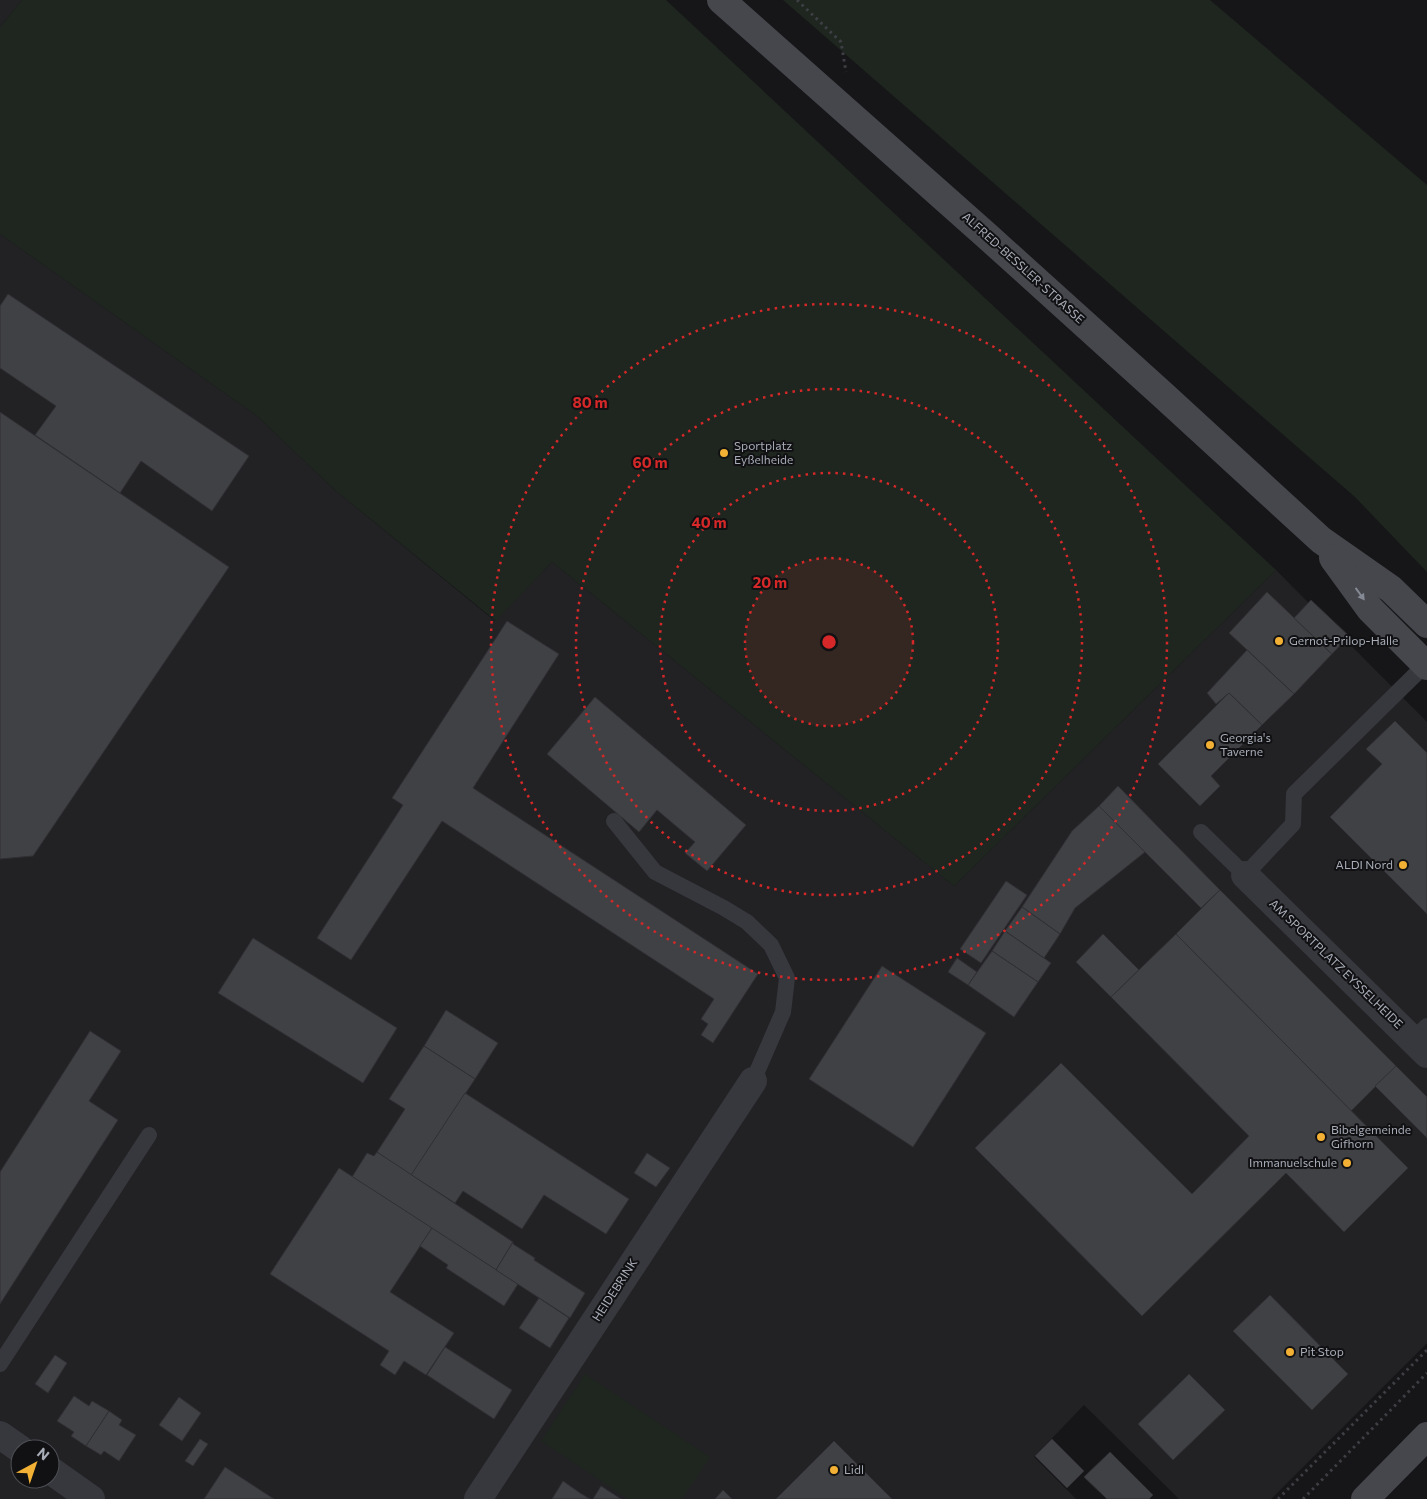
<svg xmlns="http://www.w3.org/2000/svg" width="1427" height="1499" viewBox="0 0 1427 1499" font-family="Commissioner,sans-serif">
  <rect width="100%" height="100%" fill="#161618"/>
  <g fill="#222225" fill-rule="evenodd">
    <polygon points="0,0 22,0 0,27"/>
    <path d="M 0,234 L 257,416 L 336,491 L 495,621 L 552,562 L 954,886 L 1276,570 L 1427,722 L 1427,1343 L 1271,1499 L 1179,1499 L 1084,1405 L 1034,1457 L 1076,1499 L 0,1499 ZM 20,1449 L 50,1449 L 50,1479 L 20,1479 Z"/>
  </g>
  <g fill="#1e261f">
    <polygon points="22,0 666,0 1276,570 954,886 552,562 496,621 336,491 257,416 0,234 0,27"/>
    <polygon points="783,0 1210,0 1427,185 1427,572 1355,497"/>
    <polygon points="585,1374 710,1457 682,1499 628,1499 541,1441"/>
  </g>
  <g fill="#404145" stroke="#303034">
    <polygon points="8,294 249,456 212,511 141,461 120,493 35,435 56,406 0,368 0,306"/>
    <polygon points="0,412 229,567 33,856 0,859"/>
    <polygon points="1267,592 1332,654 1294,694 1229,633"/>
    <polygon points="1311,600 1349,636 1332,654 1294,618"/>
    <polygon points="507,621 559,654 473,788 758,974 713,1043 701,1035 708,1024 701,1019 714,999 442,821 351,960 317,938 403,805 392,798"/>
    <polygon points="1247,650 1294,694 1262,725 1229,693 1216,704 1207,693"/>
    <polygon points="1229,693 1262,725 1211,776 1220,786 1200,806 1158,764"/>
    <polygon points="595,697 746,825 707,871 685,853 695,842 657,810 639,832 547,754"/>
    <polygon points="1395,721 1427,753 1427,914 1330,817 1382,764 1366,749"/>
    <polygon points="1118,786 1220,890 1201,908 1099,806"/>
    <polygon points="1099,806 1145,852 1075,908 1060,934 1022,907 1072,831"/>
    <polygon points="1006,881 1027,895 981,963 960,949"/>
    <polygon points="1220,890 1396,1066 1351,1111 1176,934"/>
    <polygon points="1022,907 1060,934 1044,958 1005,931"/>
    <polygon points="1005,931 1051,963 1038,982 992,951"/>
    <polygon points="1103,934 1139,970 1111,997 1076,962"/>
    <polygon points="1176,934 1408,1168 1344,1232 1286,1173 1142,1316 975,1148 1061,1063 1192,1194 1249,1136 1111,997"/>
    <polygon points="253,938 397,1028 363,1083 218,993"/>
    <polygon points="992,951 1038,982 1014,1017 968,985"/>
    <polygon points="957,958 977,972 968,985 948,972"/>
    <polygon points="882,966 986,1033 913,1147 809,1079"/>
    <polygon points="446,1010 498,1043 475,1079 424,1046"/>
    <polygon points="90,1031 121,1051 89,1101 118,1120 0,1304 0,1172"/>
    <polygon points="424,1046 475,1079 411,1176 377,1152 405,1109 389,1099"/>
    <polygon points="1396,1066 1427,1097 1427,1138 1375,1086"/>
    <polygon points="465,1093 629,1199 606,1234 544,1195 522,1229 463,1191 455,1203 411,1175"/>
    <polygon points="377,1152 513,1242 496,1270 352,1177 367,1153 374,1156"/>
    <polygon points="647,1153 670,1168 656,1187 634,1173"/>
    <polygon points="339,1168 432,1228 390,1292 454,1333 426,1375 404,1361 395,1375 380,1365 389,1351 270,1274"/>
    <polygon points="432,1228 518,1284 504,1306 446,1268 448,1265 420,1246"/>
    <polygon points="513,1242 513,1244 535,1258 534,1260 585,1293 570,1318 496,1270"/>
    <polygon points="1270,1295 1348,1374 1312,1410 1233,1331"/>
    <polygon points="539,1298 569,1318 550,1348 519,1328"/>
    <polygon points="445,1347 512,1390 494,1419 427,1375"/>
    <polygon points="55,1355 67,1363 48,1393 35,1384"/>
    <polygon points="1189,1374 1225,1410 1173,1460 1138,1424"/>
    <polygon points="74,1396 89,1406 92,1401 109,1411 86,1446 71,1436 74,1432 57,1421"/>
    <polygon points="179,1397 201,1413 182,1441 159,1425"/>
    <polygon points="109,1411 122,1420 119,1425 136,1435 119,1461 104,1451 101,1455 86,1446"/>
    <polygon points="200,1439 208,1444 193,1466 185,1461"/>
    <polygon points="1052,1439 1084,1471 1067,1488 1035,1456"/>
    <polygon points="834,1441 892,1499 776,1499"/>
    <polygon points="1110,1452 1153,1495 1149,1499 1107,1499 1084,1477"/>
    <polygon points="225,1467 274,1499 204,1499"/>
    <polygon points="563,1481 580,1493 590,1499 552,1499"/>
    <polygon points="601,1486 621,1499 593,1499"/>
    <polygon points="723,1490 732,1499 715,1499"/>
  </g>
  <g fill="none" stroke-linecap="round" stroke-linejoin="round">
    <g stroke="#3d3f44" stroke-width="3" stroke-dasharray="2.5 4" stroke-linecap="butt">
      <polyline points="797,0 841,42 846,72"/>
      <polyline points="1278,1499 1427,1350"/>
      <polyline points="1303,1499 1427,1373"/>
    </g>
    <g stroke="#37383d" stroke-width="16">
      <polyline points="614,821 655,872 724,908 747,922 771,945 787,978 783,1012 753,1081"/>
      <polyline points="1201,832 1245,875 1293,824 1294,794 1426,664"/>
      <polyline points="1413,1040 1427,1026"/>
      <polyline points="0,1364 149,1135"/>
    </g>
    <g stroke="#37383d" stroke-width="28">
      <polyline points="1245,875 1427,1054"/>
      <polyline points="0,1435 20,1449"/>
      <polyline points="50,1470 91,1499"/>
      <polyline points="478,1499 753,1081"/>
    </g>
    <g stroke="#45474d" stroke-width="28">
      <polyline points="721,0 987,236 1163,395 1321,540 1391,589 1427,624"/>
      <polyline points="1333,558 1370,609 1427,666"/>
      <polyline points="1365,1499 1427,1436"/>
    </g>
  </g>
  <defs><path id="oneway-solid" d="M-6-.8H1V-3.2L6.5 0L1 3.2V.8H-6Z" transform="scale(1.25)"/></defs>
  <use fill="#858993" href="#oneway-solid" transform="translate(1360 594) rotate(54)"/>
  <circle cx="829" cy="642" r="84" fill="#d62828" fill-opacity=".12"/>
  <g fill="none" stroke="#d62828" stroke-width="2.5" stroke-dasharray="2.5 5">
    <circle cx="829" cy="642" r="84"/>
    <circle cx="829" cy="642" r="169"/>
    <circle cx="829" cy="642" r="253"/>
    <circle cx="829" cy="642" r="338"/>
  </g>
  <g fill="#f2b134" stroke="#111113" stroke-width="2">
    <circle cx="724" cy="453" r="5"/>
    <circle cx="1279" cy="641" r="5"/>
    <circle cx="1210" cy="745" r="5"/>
    <circle cx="1403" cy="865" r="5"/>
    <circle cx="1321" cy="1137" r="5"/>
    <circle cx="1347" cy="1163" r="5"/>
    <circle cx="1290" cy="1352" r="5"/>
    <circle cx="834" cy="1470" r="5"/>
  </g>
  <g text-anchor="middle" stroke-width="4" stroke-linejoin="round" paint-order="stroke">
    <g font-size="12" fill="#a8adb8" stroke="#111113">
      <text transform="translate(1023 268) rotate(42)" y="4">ALFRED-BESSLER-STRASSE</text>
      <text transform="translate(1336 964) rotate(44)" y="4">AM SPORTPLATZ EYSSELHEIDE</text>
      <text transform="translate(615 1290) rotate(-57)" y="4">HEIDEBRINK</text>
    </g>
    <g font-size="12" fill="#a8adb8" stroke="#111113" text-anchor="start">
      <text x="734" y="450">Sportplatz<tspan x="734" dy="14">Eyßelheide</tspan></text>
      <text x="1289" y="645">Gernot-Prilop-Halle</text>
      <text x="1220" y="742">Georgia's<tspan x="1220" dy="14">Taverne</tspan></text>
      <text x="1393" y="869" text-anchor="end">ALDI Nord</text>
      <text x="1331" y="1134">Bibelgemeinde<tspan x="1331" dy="14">Gifhorn</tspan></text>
      <text x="1337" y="1167" text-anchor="end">Immanuelschule</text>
      <text x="1300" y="1356">Pit Stop</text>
      <text x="844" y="1474">Lidl</text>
    </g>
  </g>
  <circle cx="829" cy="642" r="8" fill="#d62828" stroke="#111113" stroke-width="2.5"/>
  <g font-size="15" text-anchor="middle" font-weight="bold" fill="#d62828" stroke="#111113" stroke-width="4" stroke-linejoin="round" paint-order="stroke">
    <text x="590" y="408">80 m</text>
    <text x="650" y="468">60 m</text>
    <text x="709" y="528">40 m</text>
    <text x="770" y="588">20 m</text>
  </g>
  <g transform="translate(35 1464) rotate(40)"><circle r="24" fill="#111113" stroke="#4d4f55"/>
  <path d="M0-4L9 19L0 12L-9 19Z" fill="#f2b134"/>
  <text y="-8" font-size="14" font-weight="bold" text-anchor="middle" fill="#a8adb8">N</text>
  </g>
</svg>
